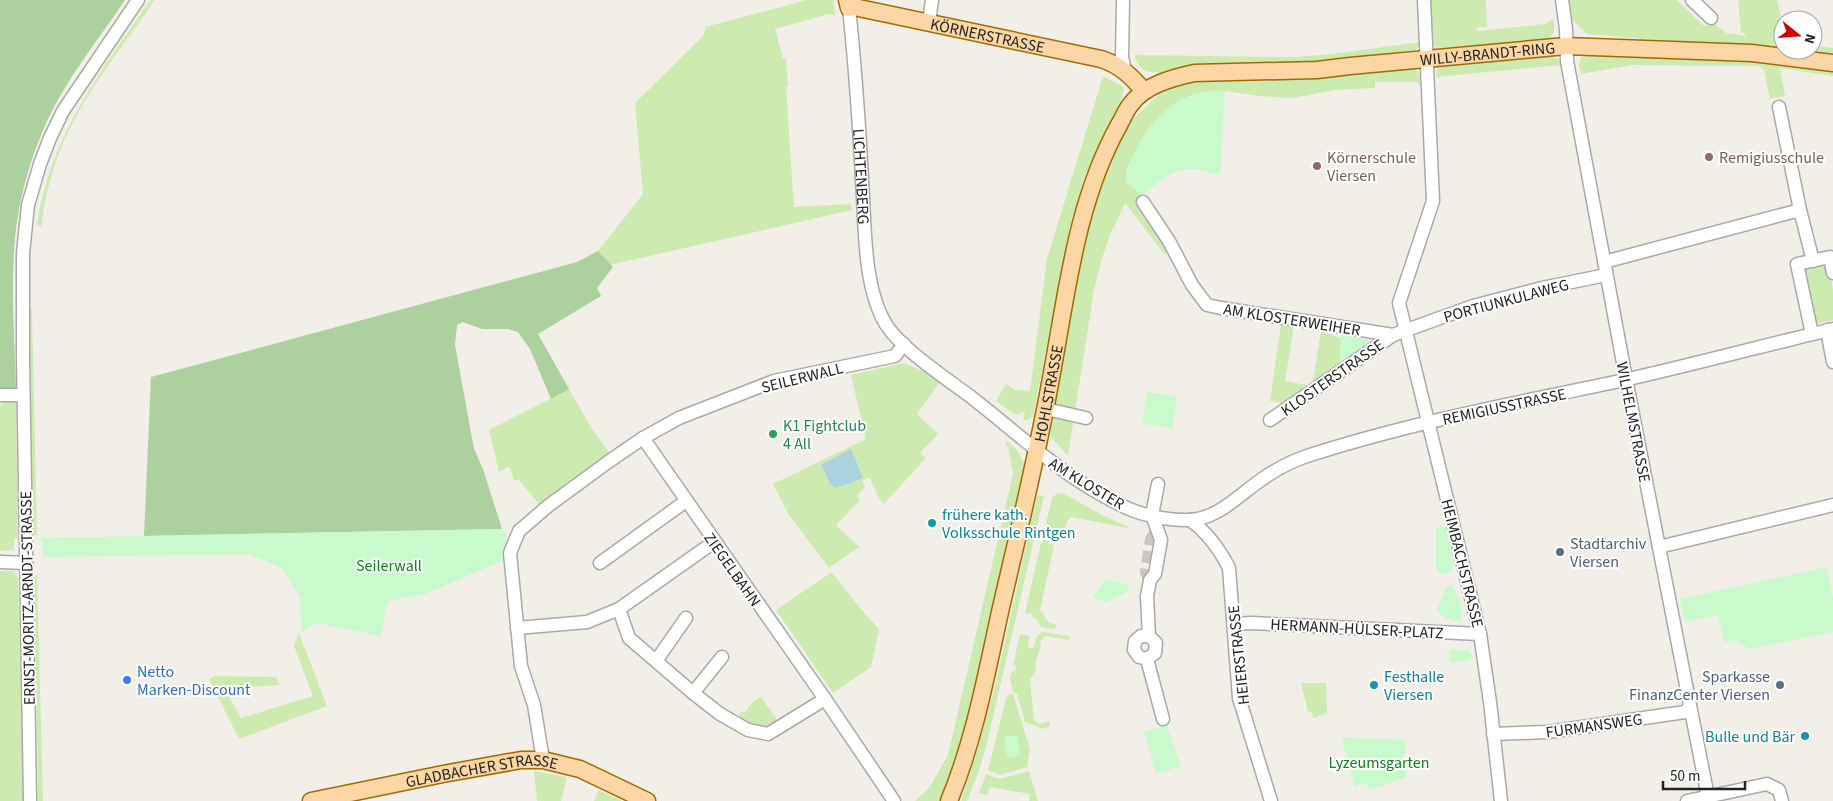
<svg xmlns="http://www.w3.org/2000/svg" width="1833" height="801" viewBox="0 0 1833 801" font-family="'Source Sans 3',sans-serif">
  <rect width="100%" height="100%" fill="#f2efe9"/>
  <g fill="#cdebb0">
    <path d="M 150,0 L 155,0 C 121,49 81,97 59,153 C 50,177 44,202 41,227 L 37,224 C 51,133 100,74 150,0 Z"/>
    <polygon points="807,0 833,0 836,19 834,15 829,14 775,29 783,58 786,58 788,86 786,86 794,207 851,204 852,210 610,265 598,251 643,194 635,103 703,36 705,30 705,27"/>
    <polygon points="1430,0 1486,0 1487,27 1477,27 1478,31 1545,24 1554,19 1554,32 1549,40 1436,48 1432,41"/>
    <polygon points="1569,0 1677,0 1704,26 1715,24 1726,33 1747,36 1741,31 1738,0 1777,0 1783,26 1783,50 1813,50 1813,45 1833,48 1833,57 1782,51 1587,34 1573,21"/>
    <polygon points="1421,42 1416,50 1314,62 1208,64 1159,73 1145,71 1140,67 1134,55 1295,57 1332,54"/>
    <polygon points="1586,53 1751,58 1833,68 1833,76 1780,68 1785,96 1770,99 1764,70 1759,66 1632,65 1581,74 1579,65 1581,58"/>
    <polygon points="1550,56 1558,59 1561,65 1436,77 1437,70 1442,64"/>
    <polygon points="1408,66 1419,72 1421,86 1417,82 1375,82 1375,88 1334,90 1294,98 1258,96 1225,91 1195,94 1181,100 1151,126 1127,168 1126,181 1141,195 1135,199 1171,250 1165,255 1125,203 1111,233 1101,261 1094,290 1068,456 1050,436 1083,237 1105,167 1129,123 1156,97 1170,88 1196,79"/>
    <polygon points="1103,76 1124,87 1120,106 1084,177 1070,227 1033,416 1029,420 1023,420 1025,411 1018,415 1014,414 996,401 1006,384 1015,390 1030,391 1047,259"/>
    <polygon points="1828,263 1833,290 1833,320 1814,324 1803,267"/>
    <polygon points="29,301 32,312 37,536 33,535"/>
    <polygon points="1281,324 1294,325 1285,381 1312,386 1321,331 1341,338 1340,365 1286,404 1270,401"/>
    <polygon points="904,363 923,371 939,383 917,414 938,434 920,453 926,458 884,504 880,500 869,477 862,481 865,487 857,496 860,500 836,525 859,547 829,568 789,515 773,484 866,439 851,375"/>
    <polygon points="569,389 592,429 609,452 539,504 518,479 515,481 509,467 499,472 489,430"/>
    <polygon points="16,399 18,539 14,539 14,550 0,551 0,405 6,400"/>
    <polygon points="1007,441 1017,450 1025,465 969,717 943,801 915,801 929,788 948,755 1013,474 1008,447 1005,443"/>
    <polygon points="1063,493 1100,514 1133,529 1071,517 1067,521 1062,539 1051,534 1050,537 1043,534 1044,529 1047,529 1048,524 1046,523 1052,498 1056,494"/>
    <polygon points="1037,495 1044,496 988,739 979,771 967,801 961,801 977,751 996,682"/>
    <polygon points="1044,540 1049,541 1049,544 1054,545 1040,610 1049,623 1056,624 1055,629 1041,627 1037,619 1032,618 1033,614 1025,613 1041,543"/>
    <polygon points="0,571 14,571 18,577 24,801 0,801"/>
    <polygon points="832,572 859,607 879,629 871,667 833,693 776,610"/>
    <polygon points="37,575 43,801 38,801 38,781 34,578"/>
    <polygon points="1042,632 1070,636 1069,640 1045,636 1041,640 1040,649 1036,660 1035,672 1030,680 1034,720 1040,724 1049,721 1050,726 1043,729 1025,722 1017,694 1013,692 1010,679 1012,671 1015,671 1016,666 1013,665 1020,634 1030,636 1028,647 1033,648 1037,636"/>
    <polygon points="299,633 327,706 239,739 209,679 214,676 276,677 280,685 225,689 241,718 313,696 294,646"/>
    <polygon points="1301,683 1326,683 1327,713 1313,718 1312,712 1308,712"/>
    <polygon points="1013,694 1030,749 1027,767 1000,775 988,770 1007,695"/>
    <path d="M 761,697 L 779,722 C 761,731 756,727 739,719 L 740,712 L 745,712 L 754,701 Z"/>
    <polygon points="534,771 567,777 561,801 537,801"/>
    <polygon points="1029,771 1038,801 1029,801 1030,794 990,787 987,795 979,793 986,774 999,779"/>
    <polygon points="599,790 622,801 594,801"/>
  </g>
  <g fill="#add19e">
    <path d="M 0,0 L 125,0 C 99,39 67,78 47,121 C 28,163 16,208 14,253 C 11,298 15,346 16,391 L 0,388 Z"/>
    <polygon points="598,251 613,267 597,288 601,296 538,334 569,389 551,399 530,349 518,332 508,329 482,329 463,322 457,325 455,345 474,449 483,469 502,529 144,536 151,377 577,262"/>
  </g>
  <g fill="#c8facc">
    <path d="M 1225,91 L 1220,175 C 1211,173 1202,170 1193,169 C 1173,167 1156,185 1141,195 L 1126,182 C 1129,147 1160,105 1194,94 C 1204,91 1215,91 1225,91 Z"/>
    <polygon points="1341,334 1369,340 1367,344 1340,365"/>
    <polygon points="1147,392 1177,396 1173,428 1142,424"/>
    <path d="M 1440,526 L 1446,527 L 1454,563 C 1452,572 1449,572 1441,574 L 1438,571 L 1436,567 L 1436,528 Z"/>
    <polygon points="502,529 506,533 507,559 425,594 388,601 381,636 317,623 301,632 300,598 283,569 250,554 43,557 42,538"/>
    <polygon points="1827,567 1833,598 1833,632 1749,649 1736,640 1724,642 1718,615 1685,622 1680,599"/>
    <polygon points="1105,580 1127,584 1129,591 1106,602 1092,598"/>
    <path d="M 1450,585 L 1452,586 C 1456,595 1467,612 1460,621 C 1453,622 1441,617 1437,610 L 1446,587 Z"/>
    <polygon points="1449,650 1467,650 1471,654 1471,660 1450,663"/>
    <polygon points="1167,725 1181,766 1156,774 1144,732"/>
    <polygon points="1017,735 1020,756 1007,758 1004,737"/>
    <polygon points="1341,737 1405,740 1405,753 1403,754 1407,777 1369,790 1367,783 1355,787"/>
  </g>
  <polygon fill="#aad3df" points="851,449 863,478 836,488 831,485 821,465"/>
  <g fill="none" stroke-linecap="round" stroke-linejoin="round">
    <polyline stroke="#c8c6c1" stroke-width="12" stroke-dasharray="12 6" stroke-linecap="butt" points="1150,580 1146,572 1151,539 1157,531"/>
    <defs>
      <g id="minor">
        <polyline points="1123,0 1122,57 1125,70"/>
        <polyline points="1424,0 1433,201 1399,303 1480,634 1490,702 1501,801"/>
        <polyline points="1562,0 1566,29 1567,61 1626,379 1708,797"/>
        <polyline points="1692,0 1711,18"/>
        <path id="s1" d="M 849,8 C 855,65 859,122 862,179 C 865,222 863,283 884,321 C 897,346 947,379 971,397 C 1020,435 1064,478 1121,505 C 1139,515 1166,520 1187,520 C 1216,520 1237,497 1258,482 C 1273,471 1289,462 1307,456 C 1409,423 1515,403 1620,381 C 1691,365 1762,346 1833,329"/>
        <polyline points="929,22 932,0"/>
        <polyline points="1779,107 1800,210 1813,261"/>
        <polyline points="1143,202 1169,241 1192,285 1207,305 1221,308 1393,335 1473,306 1542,288 1606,275"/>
        <polyline points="1604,262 1800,210"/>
        <polyline points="1827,330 1833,362"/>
        <polyline points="1812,334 1797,264 1830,257 1833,273"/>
        <polyline points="0,395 23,395"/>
        <polyline points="1046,409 1086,418"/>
        <polyline points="1270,420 1393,335"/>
        <polyline points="643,438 825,699 894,801"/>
        <path d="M 1190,520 C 1208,533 1219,548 1229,568 L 1239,698 L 1271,801"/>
        <polyline points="1659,547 1833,505"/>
        <polyline points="0,562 26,563"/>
        <polyline points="600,563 686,501"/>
        <polyline points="619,609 629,638 693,693 720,714 748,730 768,734 825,699"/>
        <polyline points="1234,624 1251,623 1480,634"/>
        <polyline points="517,628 587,622 619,609 714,542"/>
        <polyline points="1149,636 1141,636 1135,641 1134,650 1139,657 1147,659 1155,653 1156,643 1149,636 1147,596 1150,580 1155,574 1161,540 1152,515 1158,484"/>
        <polyline points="1147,659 1163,719"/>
        <polyline points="656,661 686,618"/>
        <polyline points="693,693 722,657"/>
        <polyline points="1493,734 1548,732 1685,712 1690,706"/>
        <polyline points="543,760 534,705 521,666 510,553 519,531 548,506 608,462 643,438 679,418 774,381 895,356 904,344"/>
        <polyline points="30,801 23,358 23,253 28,205 40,164 50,138 63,111 138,0"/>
        <polyline points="1687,801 1767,784 1779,790 1782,801"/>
      </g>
      <g id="major">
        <path id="s2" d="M 847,0 L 849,8 L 854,7 L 1101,59 C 1120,65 1131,76 1144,91"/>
        <path id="s3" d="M 311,801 L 443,774 L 521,760 L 543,760 L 580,769 L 647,801"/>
        <path id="s4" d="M 949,801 C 974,741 986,676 1000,612 C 1018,534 1037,457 1051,378 C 1067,293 1076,202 1119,125 C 1123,118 1126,110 1131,104 C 1145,85 1172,78 1194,73 L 1317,70 L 1350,66 L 1566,46 L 1752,53 L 1833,63"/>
      </g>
    </defs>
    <use href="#minor" stroke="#a9a9a9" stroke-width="15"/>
    <use href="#major" stroke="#a06b00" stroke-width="19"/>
    <use href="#minor" stroke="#fff" stroke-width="12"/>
    <use href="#major" stroke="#fcd6a4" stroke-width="16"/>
  </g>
  <g fill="#8d6e63" stroke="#fff" stroke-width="2">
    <circle cx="1709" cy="157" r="5"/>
    <circle cx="1317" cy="166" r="5"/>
  </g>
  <circle fill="#2e9e5b" stroke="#fff" stroke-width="2" cx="773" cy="434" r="5"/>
  <g fill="#0f9aa8" stroke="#fff" stroke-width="2">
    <circle cx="932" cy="523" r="5"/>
    <circle cx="1374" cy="685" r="5"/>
    <circle cx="1805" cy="736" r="5"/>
  </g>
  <g fill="#5c6f8a" stroke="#fff" stroke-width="2">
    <circle cx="1560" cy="552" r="5"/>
    <circle cx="1780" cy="685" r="5"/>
  </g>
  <circle fill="#3f7fe0" stroke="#fff" stroke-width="2" cx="127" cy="680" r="5"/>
  <g text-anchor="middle" stroke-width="4" stroke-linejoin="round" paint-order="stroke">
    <g font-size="16" fill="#222" stroke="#fff">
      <text dy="6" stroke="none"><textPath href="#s2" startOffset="150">KÖRNERSTRASSE</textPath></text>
      <text dy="6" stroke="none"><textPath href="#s4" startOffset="1089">WILLY-BRANDT-RING</textPath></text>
      <text dy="6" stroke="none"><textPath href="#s1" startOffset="169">LICHTENBERG</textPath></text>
      <text transform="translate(1506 300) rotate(-15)" y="6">PORTIUNKULAWEG</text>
      <text transform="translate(1292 319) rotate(9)" y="6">AM KLOSTERWEIHER</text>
      <text transform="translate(802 377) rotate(-14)" y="6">SEILERWALL</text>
      <text transform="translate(1332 377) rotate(-35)" y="6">KLOSTERSTRASSE</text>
      <text dy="6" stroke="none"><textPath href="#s4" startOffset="420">HOHLSTRASSE</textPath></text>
      <text transform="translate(1504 406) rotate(-12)" y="6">REMIGIUSSTRASSE</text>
      <text transform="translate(1634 422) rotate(79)" y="6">WILHELMSTRASSE</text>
      <text transform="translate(1087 483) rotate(31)" y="6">AM KLOSTER</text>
      <text transform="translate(1463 563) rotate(76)" y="6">HEIMBACHSTRASSE</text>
      <text transform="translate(733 569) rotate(55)" y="6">ZIEGELBAHN</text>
      <text transform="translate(27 598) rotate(-91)" y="6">ERNST-MORITZ-ARNDT-STRASSE</text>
      <text transform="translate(1357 628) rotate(3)" y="6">HERMANN-HÜLSER-PLATZ</text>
      <text transform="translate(1238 655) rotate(-96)" y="6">HEIERSTRASSE</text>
      <text transform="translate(1594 725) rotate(-8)" y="6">FURMANSWEG</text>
      <text dy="6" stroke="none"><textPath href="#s3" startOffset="174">GLADBACHER STRASSE</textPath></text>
    </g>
    <g font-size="16" fill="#785e54" stroke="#fff" text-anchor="start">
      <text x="1327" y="163">Körnerschule<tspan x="1327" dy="18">Viersen</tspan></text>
      <text x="1719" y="163">Remigiusschule</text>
    </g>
    <g font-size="16" fill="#27864d" stroke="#fff" text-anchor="start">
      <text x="783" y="431">K1 Fightclub<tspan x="783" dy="18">4 All</tspan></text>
    </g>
    <g font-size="16" fill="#0d838f" stroke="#fff" text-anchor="start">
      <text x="942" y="520">frühere kath.<tspan x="942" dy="18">Volksschule Rintgen</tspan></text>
      <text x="1384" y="682">Festhalle<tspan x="1384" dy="18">Viersen</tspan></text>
      <text x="1795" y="742" text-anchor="end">Bulle und Bär</text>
    </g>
    <g font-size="16" fill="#4e5e75" stroke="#fff" text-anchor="start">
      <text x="1570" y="549">Stadtarchiv<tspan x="1570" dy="18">Viersen</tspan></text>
      <text x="1770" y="682" text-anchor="end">Sparkasse<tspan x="1770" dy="18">FinanzCenter Viersen</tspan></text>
    </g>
    <g font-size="16" fill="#0c8416" stroke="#fff">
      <text x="389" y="571">Seilerwall</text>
      <text x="1379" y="768">Lyzeumsgarten</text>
    </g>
    <g font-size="16" fill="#366cbe" stroke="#fff" text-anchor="start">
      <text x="137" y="677">Netto<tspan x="137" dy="18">Marken-Discount</tspan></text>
    </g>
  </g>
  <g transform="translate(1798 35) rotate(107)"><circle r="24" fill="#ffffff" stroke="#a7a7a7"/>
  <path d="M0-4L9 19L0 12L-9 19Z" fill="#d40000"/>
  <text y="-8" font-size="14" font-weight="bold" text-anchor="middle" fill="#222222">N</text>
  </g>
  <path d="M1663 781v8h82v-8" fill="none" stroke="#222222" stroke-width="2.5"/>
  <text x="1670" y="781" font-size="15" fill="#222222" stroke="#ffffff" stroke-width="4" paint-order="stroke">50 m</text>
</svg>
